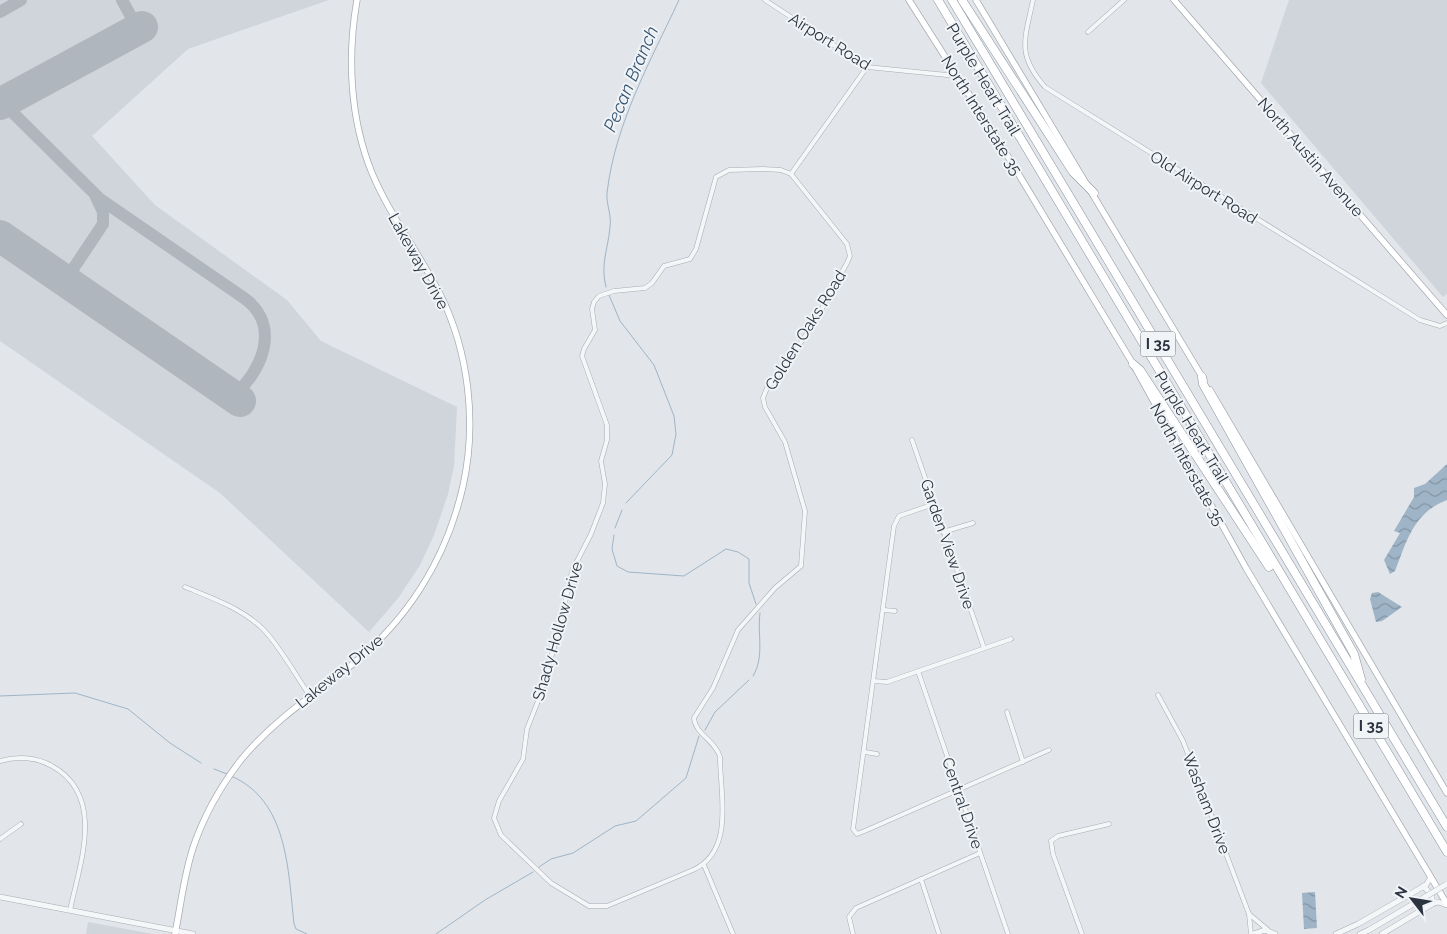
<svg xmlns="http://www.w3.org/2000/svg" width="1447" height="934" viewBox="0 0 1447 934" font-family="Raleway,sans-serif">
  <defs>
    <pattern id="water-waves" width="16" height="10" patternUnits="userSpaceOnUse" patternTransform="scale(1.25)"><rect width="16" height="10" fill="#9fb5c7"/><path d="M0 5q4-4 8 0t8 0" fill="none" stroke="#8294a3"/></pattern>
  </defs>
  <rect width="100%" height="100%" fill="#e2e5e9"/>
  <g fill="#d0d4db">
    <polygon points="0,0 329,0 188,49 92,136 155,205 287,300 321,341 457,407 454,466 448,494 434,535 420,565 399,597 369,632 220,493 0,341"/>
    <polygon points="1289,0 1447,0 1447,294 1443,297 1261,83"/>
    <polygon points="88,922 153,934 86,934"/>
  </g>
  <g fill="url(#water-waves)">
    <path d="M 1447,464 L 1447,500 C 1413,513 1407,541 1395,571 L 1390,574 L 1384,560 L 1400,533 L 1394,531 L 1414,497 L 1414,488 L 1425,484 Z"/>
    <polygon points="1378,592 1402,607 1382,621 1376,622 1370,599 1372,593"/>
    <polygon points="1315,892 1317,928 1304,929 1302,893"/>
  </g>
  <g fill="none" stroke-linecap="round" stroke-linejoin="round">
    <g stroke="#9fb5c7" stroke-width="1">
      <path d="M 606,287 C 600,264 608,250 610,227 C 612,216 606,204 607,193 C 615,124 650,62 679,0"/>
      <polyline points="609,295 620,321 654,365 674,416 676,434 672,455 626,503"/>
      <polyline points="615,528 622,510"/>
      <polyline points="614,535 612,549 617,566 628,572 684,576 726,549 738,552 749,559 749,583 756,604"/>
      <path d="M 753,676 C 765,656 757,635 760,613"/>
      <polyline points="0,696 75,693 128,709 170,743 201,763"/>
      <polyline points="705,730 715,712 749,680"/>
      <polyline points="214,769 227,774"/>
      <path d="M 231,776 C 288,800 288,870 294,924 L 296,929 L 307,934"/>
      <polyline points="539,867 551,859 573,853 615,826 636,821 686,778 699,736"/>
      <polyline points="436,934 485,900 533,872"/>
    </g>
    <g stroke="#afb6be" stroke-width="12">
      <polyline points="122,0 133,20 132,33"/>
      <polyline points="0,12 21,0"/>
      <path d="M 0,100 L 100,199 L 244,298 C 282,325 262,372 233,396"/>
      <polyline points="71,272 70,281 77,289"/>
      <polyline points="54,273 65,275 71,272 103,224 103,212 96,197"/>
    </g>
    <g stroke="#afb6be" stroke-width="32">
      <polyline points="0,104 142,27"/>
      <polyline points="0,236 240,401"/>
    </g>
    <defs>
      <g id="minor">
        <polyline points="765,0 867,67 957,76"/>
        <path d="M 1033,0 C 1025,39 1016,54 1045,87 L 1420,320 L 1440,326 L 1447,323"/>
        <polyline points="1088,32 1124,0"/>
        <path d="M 763,169 L 781,170 L 791,174 L 847,244 L 850,256 L 847,263 L 815,321 L 788,362 L 767,388 L 763,398 L 765,407 L 785,442 L 805,511 L 801,566 L 775,588 L 738,630 L 713,688 L 694,718 C 695,734 716,741 720,757 C 720,795 735,851 693,870 L 607,906 L 589,906 L 551,883 L 501,835 L 494,818 L 499,801 L 523,759 L 527,729 L 540,696 L 559,630 L 572,571 L 591,534 L 603,503 L 605,484 L 601,461 L 607,440 L 607,425 L 582,356 L 584,349 L 595,330 L 592,309 L 594,302 L 599,296 L 614,291 L 645,288 L 652,283 L 664,266 L 690,259 L 696,249 L 716,177 L 729,170 Z"/>
        <polyline points="791,174 867,67"/>
        <polyline points="912,440 984,648"/>
        <polyline points="934,504 899,516 894,526 853,829 857,834 867,830 1049,750"/>
        <polyline points="943,532 973,523"/>
        <path d="M 185,587 C 212,598 241,608 263,629 C 279,645 296,676 310,696"/>
        <polyline points="884,610 895,611"/>
        <polyline points="918,671 1008,934"/>
        <polyline points="874,681 887,682 1011,639"/>
        <polyline points="1158,695 1183,741 1249,914 1251,934"/>
        <polyline points="1007,712 1023,762"/>
        <polyline points="865,752 877,754"/>
        <path d="M 0,761 C 17,756 37,757 52,766 C 106,796 80,863 70,910"/>
        <polyline points="0,839 21,824"/>
        <polyline points="704,865 733,934"/>
        <polyline points="921,879 939,934"/>
        <polyline points="1249,914 1268,930"/>
        <polyline points="853,934 849,917 856,908 980,853"/>
        <polyline points="1082,934 1053,854 1051,841 1058,836 1109,824"/>
      </g>
      <g id="tertiary">
        <polyline points="1423,886 1432,895 1432,904"/>
        <polyline points="0,897 193,934"/>
        <polyline points="1253,934 1265,930 1275,934"/>
        <polyline points="1336,934 1358,924 1426,885 1431,877"/>
        <polyline points="1360,934 1369,930"/>
        <polyline points="1382,934 1432,904 1438,902 1447,905"/>
      </g>
      <g id="secondary">
        <polyline points="909,0 998,140 1133,364 1246,568 1447,904"/>
        <polyline points="976,0 1204,380"/>
        <polyline points="1174,0 1447,315"/>
        <polyline points="1210,390 1447,793"/>
        <path d="M 175,934 C 181,905 184,873 194,845 C 204,816 221,786 240,761 C 270,724 307,699 344,671 C 405,624 446,561 463,486 C 477,423 469,352 440,294 C 419,253 390,216 372,173 C 350,119 347,57 357,0"/>
      </g>
      <g id="motorway">
        <polyline points="938,0 1447,852"/>
        <polyline points="952,0 1447,827"/>
        <polyline points="962,0 1073,172 1094,193"/>
        <polyline points="1133,364 1140,370 1269,567"/>
        <polyline points="1202,377 1203,384 1354,654 1361,679"/>
      </g>
    </defs>
    <use href="#minor" stroke="#a7acb3" stroke-width="5"/>
    <use href="#tertiary" stroke="#a7acb3" stroke-width="6"/>
    <use href="#secondary" stroke="#a7acb3" stroke-width="7"/>
    <use href="#motorway" stroke="#8a949f" stroke-width="9"/>
    <use href="#minor" stroke="#f4f6f8" stroke-width="4"/>
    <use href="#tertiary" stroke="#f4f6f8" stroke-width="5"/>
    <use href="#secondary" stroke="#fff" stroke-width="5.5"/>
    <use href="#motorway" stroke="#fff" stroke-width="8"/>
    <defs>
      <polyline id="tertiary-bridge" points="1369,930 1447,884"/>
    </defs>
    <use href="#tertiary-bridge" stroke="#a7acb3" stroke-width="6" stroke-linecap="butt"/>
    <use href="#tertiary-bridge" stroke="#f4f6f8" stroke-width="5"/>
  </g>
  <g text-anchor="middle" stroke-width="4" stroke-linejoin="round" paint-order="stroke">
    <g fill="#f1f4f7" stroke="#666e77" stroke-width="1">
      <rect x="1140.5" y="331.5" width="35" height="25" rx="4"/>
      <rect x="1353.5" y="713.5" width="35" height="25" rx="4"/>
    </g>
    <g font-size="15" font-weight="bold" fill="#2b3440">
      <text x="1158" y="349">I 35</text>
      <text x="1371" y="731">I 35</text>
    </g>
    <g font-size="16" fill="#2b3440" stroke="#f1f4f7">
      <text transform="translate(830 41) rotate(32)" y="6">Airport Road</text>
      <text transform="translate(984 79) rotate(59)" y="6">Purple Heart Trail</text>
      <text transform="translate(982 115) rotate(58)" y="6">North Interstate 35</text>
      <text transform="translate(1311 157) rotate(49)" y="6">North Austin Avenue</text>
      <text transform="translate(1204 187) rotate(32)" y="6">Old Airport Road</text>
      <text transform="translate(419 261) rotate(61)" y="6">Lakeway Drive</text>
      <text transform="translate(805 330) rotate(-58)" y="6">Golden Oaks Road</text>
      <text transform="translate(1192 427) rotate(59)" y="6">Purple Heart Trail</text>
      <text transform="translate(1188 464) rotate(61)" y="6">North Interstate 35</text>
      <text transform="translate(948 544) rotate(71)" y="6">Garden View Drive</text>
      <text transform="translate(557 631) rotate(-74)" y="6">Shady Hollow Drive</text>
      <text transform="translate(339 671) rotate(-39)" y="6">Lakeway Drive</text>
      <text transform="translate(963 803) rotate(71)" y="6">Central Drive</text>
      <text transform="translate(1207 803) rotate(69)" y="6">Washam Drive</text>
    </g>
    <g font-size="18" font-style="italic" fill="#385572" stroke="#f1f4f7">
      <text transform="translate(631 79) rotate(-67)" y="6">Pecan Branch</text>
    </g>
  </g>
  <g transform="translate(1412 899) rotate(301)" stroke="#f1f4f7" stroke-width="4" paint-order="stroke">
  <path d="M0-4L9 19L0 12L-9 19Z" fill="#2b3440"/>
  <text y="-8" font-size="14" font-weight="bold" text-anchor="middle" fill="#2b3440">N</text>
  </g>
</svg>
